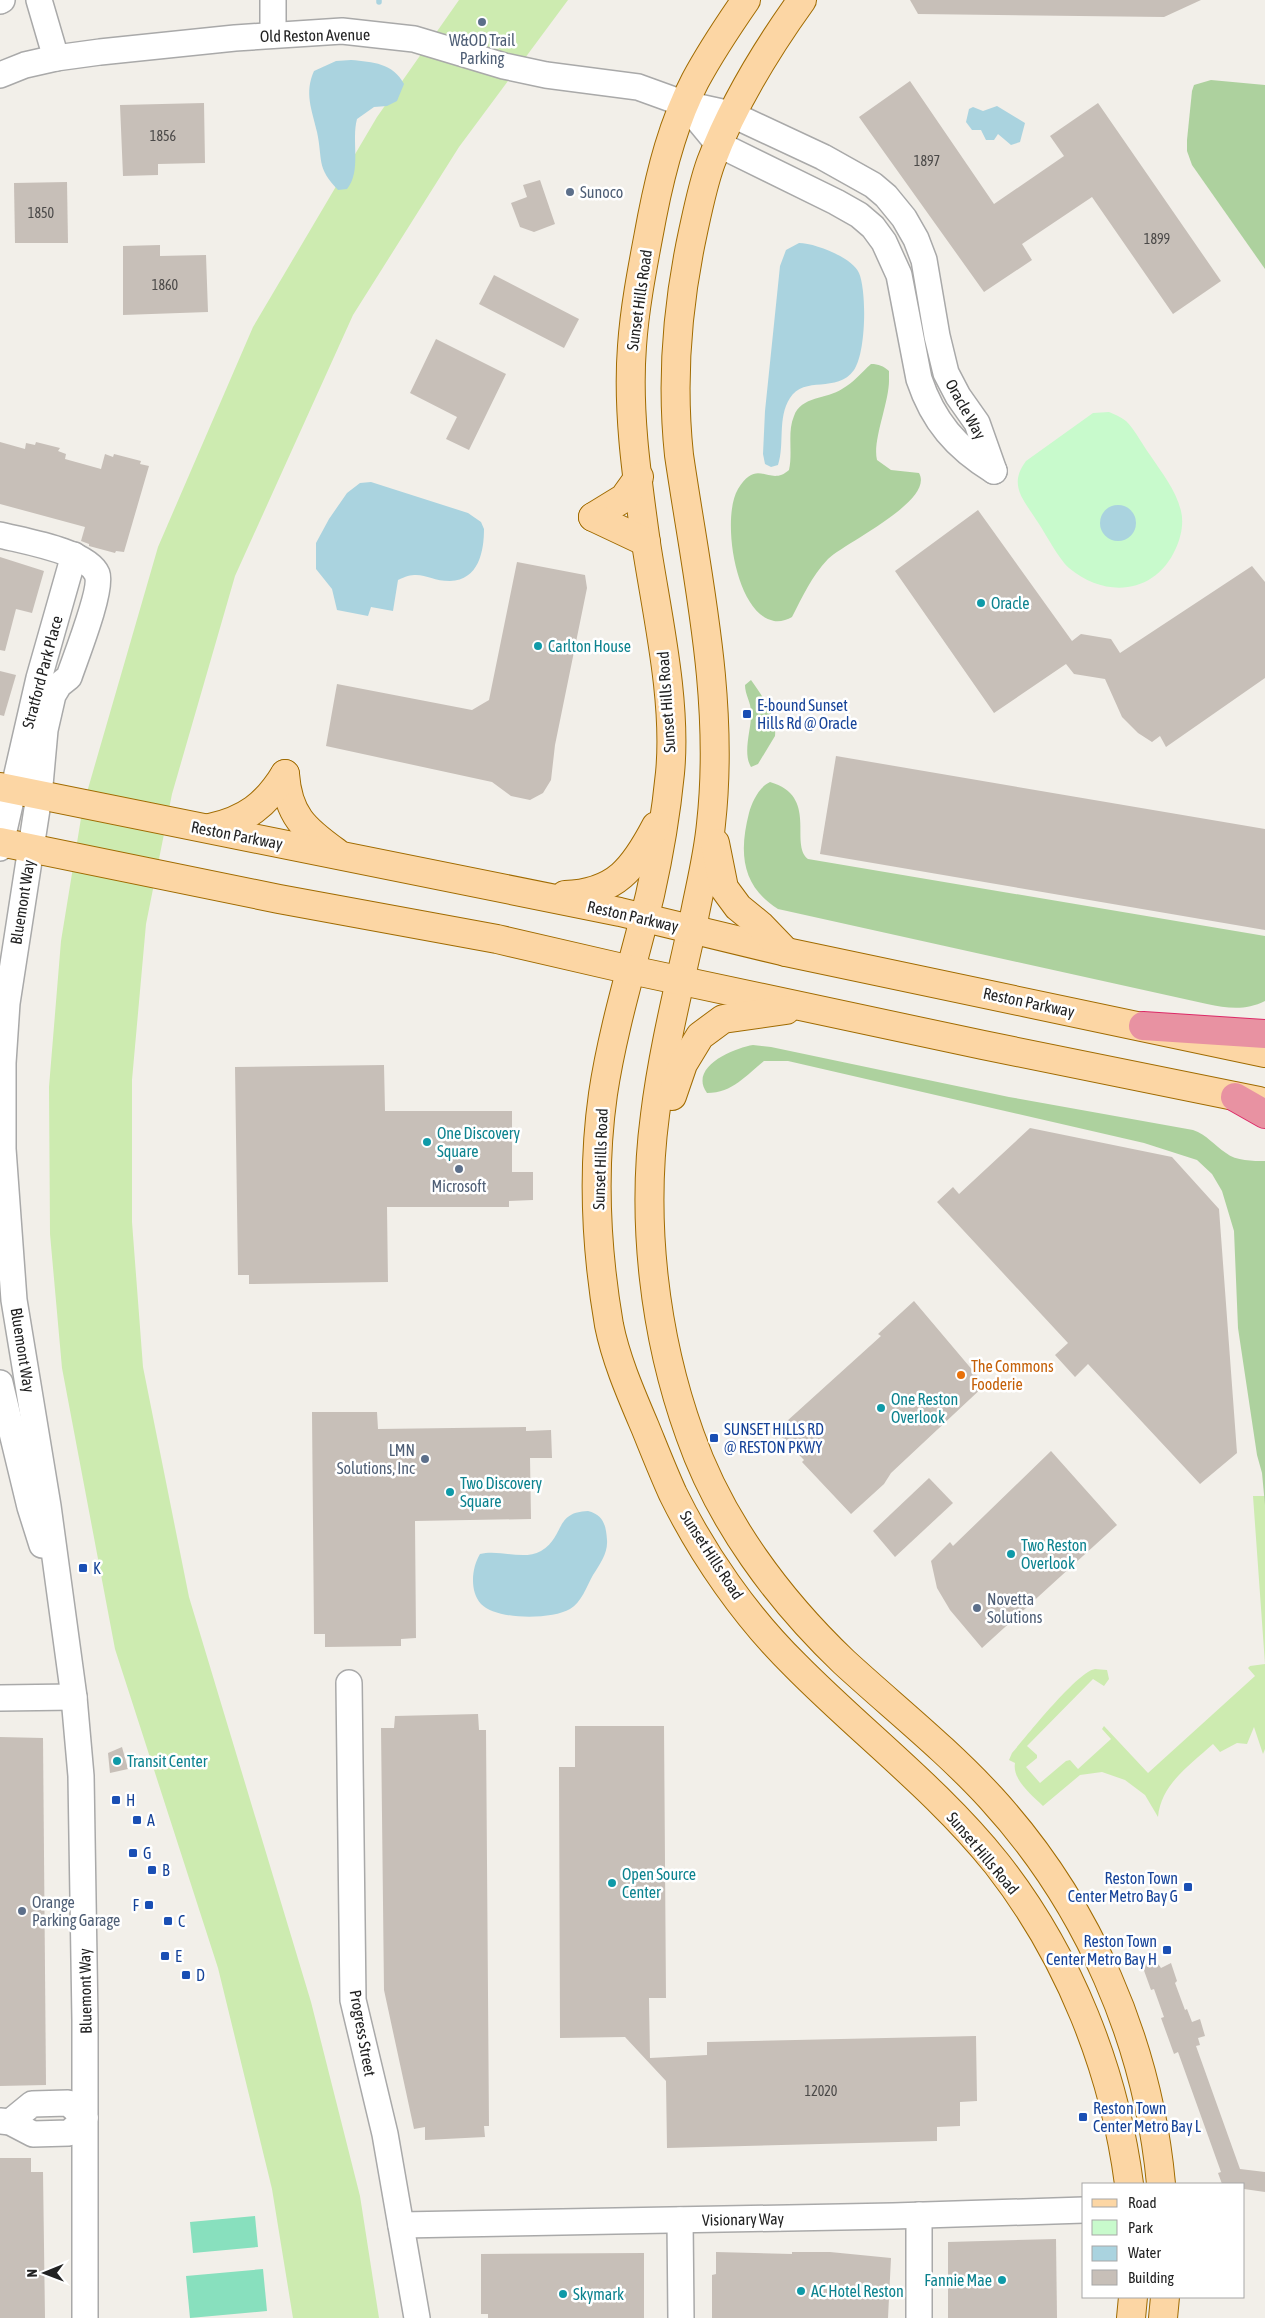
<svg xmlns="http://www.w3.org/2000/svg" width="1265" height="2318" viewBox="0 0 1265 2318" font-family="'Asap Condensed',sans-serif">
  <rect width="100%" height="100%" fill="#f2efe9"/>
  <g fill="#cdebb0">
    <polygon points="459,0 568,0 459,147 353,315 235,576 172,794 146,924 132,1080 132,1222 143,1367 189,1597 311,2002 360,2196 379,2318 293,2318 272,2189 218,1968 115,1649 62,1368 50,1234 49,1087 61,941 83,806 158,547 253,327 377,117"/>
    <path d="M 1253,1496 L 1265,1496 L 1265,1749 L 1263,1754 L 1254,1727 L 1247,1744 L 1237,1743 L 1220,1752 L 1213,1744 C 1190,1765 1161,1784 1158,1817 L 1145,1795 L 1125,1780 L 1102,1772 L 1080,1775 L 1043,1806 C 1032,1795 1012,1780 1015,1763 L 1009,1760 L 1012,1753 C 1026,1737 1077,1672 1095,1669 C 1098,1669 1103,1670 1107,1670 L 1109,1679 L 1104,1686 L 1093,1679 L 1027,1746 L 1037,1755 L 1037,1758 L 1026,1767 L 1040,1783 L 1066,1761 L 1070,1760 L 1078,1769 L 1111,1739 L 1102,1729 L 1104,1726 L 1148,1773 L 1255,1676 L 1248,1668 L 1250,1666 L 1265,1664 Z"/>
  </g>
  <g fill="#add19e">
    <polygon points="1211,80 1265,85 1265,269 1192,165 1187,151 1187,140 1192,91 1194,85"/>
    <path d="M 871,364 C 879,364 883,366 889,371 L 889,378 C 890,401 872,440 877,460 L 891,470 L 919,473 C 935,501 846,542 828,559 C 811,577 803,596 792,617 C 787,620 780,622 774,621 C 735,614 721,517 738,489 C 758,456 769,488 789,470 C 793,452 787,432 794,416 C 801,396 827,399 842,389 C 854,382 861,373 871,364 Z"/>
    <path d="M 751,680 C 762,695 777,717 775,736 L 758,764 L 751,767 C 742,752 752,728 751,712 C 751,702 745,695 745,685 Z"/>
    <path d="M 770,782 C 819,796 789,844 808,859 L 1265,936 L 1265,1001 C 1245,1011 1227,1008 1207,1004 L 778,909 C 741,886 739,852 749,813 C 752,802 759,787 770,782 Z"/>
    <path d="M 753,1045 L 771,1047 L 1009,1097 L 1193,1130 C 1207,1135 1214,1145 1226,1153 C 1236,1161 1253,1161 1265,1161 L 1265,1505 L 1262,1473 L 1257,1455 L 1238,1328 L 1234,1231 L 1222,1191 L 1212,1174 L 1197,1160 L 1144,1143 L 788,1061 L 764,1061 C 746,1075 733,1093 707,1093 C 688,1067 734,1048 753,1045 Z"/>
  </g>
  <path fill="#c8facc" d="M 1109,412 C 1114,414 1121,417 1126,421 C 1135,430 1142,444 1150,455 C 1162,473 1176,490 1181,511 C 1184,523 1181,537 1176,548 C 1156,594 1106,599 1069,568 C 1058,558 1046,534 1037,521 C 1023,499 1008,485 1026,461 L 1093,413 Z"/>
  <g fill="#88e0be">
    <polygon points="255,2216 258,2247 193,2253 190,2222"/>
    <polygon points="263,2269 267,2311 190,2318 186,2276"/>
  </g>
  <g fill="#aad3df">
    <path d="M 351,60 C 373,62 393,63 404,84 L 397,101 L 387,106 L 374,107 L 357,119 C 351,141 362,171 347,189 L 338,190 C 316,167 323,160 317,132 C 312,110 304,93 314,71 L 336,61 Z"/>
    <polygon points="997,106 1025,123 1020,142 1011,145 998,134 994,140 986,140 981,130 972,130 966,122 969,109 973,107 983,111"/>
    <path d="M 799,243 C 815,243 853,258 859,273 C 867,292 866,353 854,370 C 837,394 804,375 790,398 C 777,418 785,444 778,465 L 771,467 L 765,464 L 763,454 L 765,411 L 780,266 L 786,250 Z"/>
    <path d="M 371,482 L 468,513 L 481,522 L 484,529 C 484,551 479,580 450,581 C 428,581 421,568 398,580 L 393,611 L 371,607 L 368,616 L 337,610 L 332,589 L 316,569 L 316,543 L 329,519 L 347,493 L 360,483 Z"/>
    <circle cx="1118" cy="523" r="18"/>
    <path d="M 588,1511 C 604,1515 606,1526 607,1540 C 608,1553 600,1564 593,1575 C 587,1586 581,1603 570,1609 C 551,1620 496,1620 481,1604 C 469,1591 472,1567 480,1554 C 500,1549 523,1561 541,1551 C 565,1537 554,1512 588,1511 Z"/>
  </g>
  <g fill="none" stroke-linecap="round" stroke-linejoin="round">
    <polyline stroke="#aad3df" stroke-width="5.5" points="379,2 379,0"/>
  </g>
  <g fill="#c7bfb8">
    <polygon points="910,0 1201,0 1164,17 918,14"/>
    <polygon points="910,81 994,204 1064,156 1050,136 1098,103 1221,281 1173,314 1092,197 1022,244 1032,260 984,292 859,117"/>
    <polygon points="204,103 205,163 158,164 158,175 123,176 120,105"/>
    <polygon points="540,180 555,224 534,232 520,227 511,203 527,197 523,185"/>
    <polygon points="67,182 68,243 15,243 14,183"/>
    <polygon points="160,245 160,256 206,255 208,312 123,315 123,246"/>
    <polygon points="494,275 579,319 564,348 479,304"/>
    <polygon points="436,339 506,374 469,450 446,439 457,417 410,393"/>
    <polygon points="0,442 25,449 26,443 35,445 36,442 60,448 58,451 66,454 65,459 101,469 105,454 113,457 114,454 141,461 140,464 149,466 124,552 116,551 115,553 89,546 89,544 81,541 85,527 0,504"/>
    <polygon points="978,510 1072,641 1081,634 1111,639 1120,653 1252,566 1265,582 1265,678 1166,747 1160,736 1152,742 1138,733 1122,717 1105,679 1074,674 1066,664 994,713 895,571"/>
    <polygon points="0,557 44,571 32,613 16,609 5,651 0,650"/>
    <polygon points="517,562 585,575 587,588 555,745 551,780 543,793 530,800 511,796 492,782 326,746 337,684 472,710 489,700"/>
    <polygon points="0,671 16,675 4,716 0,715"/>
    <polygon points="836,756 1265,829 1265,930 820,854"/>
    <polygon points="384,1065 385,1111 512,1111 512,1172 533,1172 533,1200 509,1201 509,1207 387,1207 388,1282 249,1284 249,1275 238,1275 235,1067"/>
    <polygon points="1030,1128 1172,1157 1219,1209 1237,1453 1200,1484 1088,1364 1075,1377 1055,1355 1068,1343 937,1202 953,1187 959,1194"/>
    <polygon points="914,1301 985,1385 891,1473 884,1484 851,1514 802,1462 804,1460 776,1431 881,1336 878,1334"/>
    <polygon points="312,1412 377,1412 378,1429 526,1427 526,1431 551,1430 552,1458 530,1458 531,1519 415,1521 416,1638 401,1639 401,1646 325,1647 325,1634 314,1634"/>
    <polygon points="1051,1451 1117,1525 982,1648 950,1610 937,1588 931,1561 950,1542 953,1546"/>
    <polygon points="929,1478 953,1503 895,1557 873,1531"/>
    <polygon points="478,1714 479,1730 486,1730 489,2126 484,2126 485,2137 425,2140 425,2127 414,2129 384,1990 381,1728 394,1728 395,1716"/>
    <polygon points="575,1726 664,1726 666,1998 649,1998 650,2058 707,2055 707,2042 976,2036 977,2101 960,2102 960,2126 937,2127 937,2141 667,2148 666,2081 625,2037 560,2038 559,1767 575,1767"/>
    <polygon points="0,1737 43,1738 46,2085 0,2086"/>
    <polygon points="122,1747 128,1769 110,1773 108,1753"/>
    <polygon points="1156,1961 1161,1968 1171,1963 1177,1981 1175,1983 1185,2010 1187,2009 1192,2022 1200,2019 1205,2036 1198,2038 1200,2045 1196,2046 1240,2169 1265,2172 1265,2192 1244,2189 1244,2184 1222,2184 1218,2173 1221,2172 1178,2052 1174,2054 1161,2018 1164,2017 1154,1989 1151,1990 1142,1965"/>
    <polygon points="0,2158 31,2158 31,2172 43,2172 45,2318 0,2318"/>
    <polygon points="1056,2239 1057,2318 948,2318 948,2242"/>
    <polygon points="716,2252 792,2254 792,2252 830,2252 891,2258 888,2318 712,2318 712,2275 716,2274"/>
    <polygon points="644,2253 644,2318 488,2318 488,2314 481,2314 481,2254"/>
  </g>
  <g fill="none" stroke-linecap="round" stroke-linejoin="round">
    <defs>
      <g id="minor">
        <polyline points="39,0 56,58"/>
        <polyline points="273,0 273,35"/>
        <polyline points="0,1 2,0"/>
        <polyline points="0,75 25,65 56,58 100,52 235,38 342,31 414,39 504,66 546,75 638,87 685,104 731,114 823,157 873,185 886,196 904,218 916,239 924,260 937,336 946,373 958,396 977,423 994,471"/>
        <path d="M 685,104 L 718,144 L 836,202 L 859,215 L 873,227 L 884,242 L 899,275 L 919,379 C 933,421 956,448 994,471"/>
        <path d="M 0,535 C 23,541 87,551 97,574 C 103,589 75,659 69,677 L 59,685 L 53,695 L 45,730 L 39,796 L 7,1003 L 3,1063 L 3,1149 L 14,1300 L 48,1506 L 74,1697 L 81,1776 L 85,2020 L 85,2318"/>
        <polyline points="0,848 39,678 74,555"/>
        <polyline points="0,1383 30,1507 42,1545"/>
        <polyline points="349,1683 353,2000 385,2134 417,2318"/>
        <polyline points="0,1698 74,1697"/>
        <polyline points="0,2121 10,2122 33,2134 69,2133 85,2118"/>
        <polyline points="10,2122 32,2104 68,2103 85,2118"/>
        <polyline points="919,2215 919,2318"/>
        <polyline points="680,2220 681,2318"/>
        <polyline points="401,2225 893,2216 1084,2210"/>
      </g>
      <g id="major">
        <path d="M 746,0 C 728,26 710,53 695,81 C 673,123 661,171 652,217 C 644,260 635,303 632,346 C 627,411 637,478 646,543 C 657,615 677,701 670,773 C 666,814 659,855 650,895 C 634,961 613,1027 603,1094 C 592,1171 596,1249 609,1325 C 616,1360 631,1394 645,1427 C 654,1449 663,1472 673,1494 C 703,1555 746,1617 795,1665 C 861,1732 938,1790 997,1864 C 1069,1956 1114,2069 1129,2184"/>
        <path d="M 802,0 C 766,50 733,104 711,162 C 703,184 698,209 693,232 C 677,306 671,379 679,455 C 697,578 725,699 711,824 C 708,856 700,887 694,918 C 680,983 663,1049 655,1115 C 641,1220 654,1335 690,1435 C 720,1521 778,1599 844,1662 C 893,1707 946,1749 991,1798 C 1088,1904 1148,2042 1161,2184"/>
        <polyline points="593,517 624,498 639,477"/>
        <polyline points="593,517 646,542"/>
        <path d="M 285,774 C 288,815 304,829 336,852"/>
        <polyline points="0,787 620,912 786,952 1265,1053"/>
        <path d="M 210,828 C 246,820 266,805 285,774"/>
        <polyline points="0,842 279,899 497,939 631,970 983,1045 1259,1101"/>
        <polyline points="715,843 724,888 738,907 760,925 786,952"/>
        <path d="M 565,895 C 616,893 634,868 656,826"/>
        <polyline points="672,1096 683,1064 700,1036 723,1019 786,1010"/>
        <polyline points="1131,2318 1133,2297"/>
        <polyline points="1163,2318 1165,2297"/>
      </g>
      <g id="highway">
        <polyline points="1143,1026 1265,1034"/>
        <polyline points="1235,1097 1265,1114"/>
      </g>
    </defs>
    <use href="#minor" stroke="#a9a9a9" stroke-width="28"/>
    <use href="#major" stroke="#a06b00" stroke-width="30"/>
    <use href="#highway" stroke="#dc2a67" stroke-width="30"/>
    <use href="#minor" stroke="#fff" stroke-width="25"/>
    <use href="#major" stroke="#fcd6a4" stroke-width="28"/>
    <use href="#highway" stroke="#e892a2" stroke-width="28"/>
  </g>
  <g fill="#5c6f8a" stroke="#fff" stroke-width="2">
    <circle cx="482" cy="22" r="5"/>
    <circle cx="570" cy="192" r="5"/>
    <circle cx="459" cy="1169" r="5"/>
    <circle cx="425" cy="1459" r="5"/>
    <circle cx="977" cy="1608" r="5"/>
    <circle cx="22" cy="1911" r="5"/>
  </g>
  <g fill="#0f9aa8" stroke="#fff" stroke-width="2">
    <circle cx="981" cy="603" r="5"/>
    <circle cx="538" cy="646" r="5"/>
    <circle cx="427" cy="1142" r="5"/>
    <circle cx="881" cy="1408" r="5"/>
    <circle cx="450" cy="1492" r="5"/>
    <circle cx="1011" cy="1554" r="5"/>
    <circle cx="117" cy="1761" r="5"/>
    <circle cx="612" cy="1883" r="5"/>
    <circle cx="1002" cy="2280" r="5"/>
    <circle cx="801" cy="2291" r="5"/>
    <circle cx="563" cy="2294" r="5"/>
  </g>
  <g fill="#1a4fb4" stroke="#fff" stroke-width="2">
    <rect x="742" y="709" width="10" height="10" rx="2.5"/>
    <rect x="709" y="1433" width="10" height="10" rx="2.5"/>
    <rect x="78" y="1563" width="10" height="10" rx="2.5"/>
    <rect x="111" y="1795" width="10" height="10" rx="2.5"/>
    <rect x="132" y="1815" width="10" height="10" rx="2.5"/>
    <rect x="128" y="1848" width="10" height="10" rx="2.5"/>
    <rect x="147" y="1865" width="10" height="10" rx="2.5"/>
    <rect x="1183" y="1882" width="10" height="10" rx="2.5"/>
    <rect x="144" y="1900" width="10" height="10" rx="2.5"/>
    <rect x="163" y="1916" width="10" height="10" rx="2.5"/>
    <rect x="1162" y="1945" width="10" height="10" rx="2.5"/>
    <rect x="160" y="1951" width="10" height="10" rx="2.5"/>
    <rect x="181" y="1970" width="10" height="10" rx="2.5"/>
    <rect x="1078" y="2112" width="10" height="10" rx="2.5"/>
  </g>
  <circle fill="#e8710a" stroke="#fff" stroke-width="2" cx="961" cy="1375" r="5"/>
  <g text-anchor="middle" stroke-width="5" stroke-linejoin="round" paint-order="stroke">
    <g font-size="14" fill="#4b4948">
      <text x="163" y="141">1856</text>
      <text x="927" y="166">1897</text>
      <text x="41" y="218">1850</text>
      <text x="1157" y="244">1899</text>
      <text x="165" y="290">1860</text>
      <text x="821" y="2096">12020</text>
    </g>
    <g font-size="16" fill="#222" stroke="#fff">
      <text transform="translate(315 35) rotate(-1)" y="6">Old Reston Avenue</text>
      <text transform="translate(639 300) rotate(-82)" y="6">Sunset Hills Road</text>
      <text transform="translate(966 409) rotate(61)" y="6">Oracle Way</text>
      <text transform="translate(42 672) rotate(-75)" y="6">Stratford Park Place</text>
      <text transform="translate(666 702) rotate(-94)" y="6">Sunset Hills Road</text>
      <text transform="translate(237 835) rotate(11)" y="6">Reston Parkway</text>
      <text transform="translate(22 902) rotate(-81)" y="6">Bluemont Way</text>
      <text transform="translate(633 916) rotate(13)" y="6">Reston Parkway</text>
      <text transform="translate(1029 1002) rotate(12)" y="6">Reston Parkway</text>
      <text transform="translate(600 1159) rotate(-88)" y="6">Sunset Hills Road</text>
      <text transform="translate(23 1350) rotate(81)" y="6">Bluemont Way</text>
      <text transform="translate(712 1555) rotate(57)" y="6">Sunset Hills Road</text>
      <text transform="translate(983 1853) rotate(50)" y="6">Sunset Hills Road</text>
      <text transform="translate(85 1991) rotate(-91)" y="6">Bluemont Way</text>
      <text transform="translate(363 2033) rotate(80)" y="6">Progress Street</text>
      <text transform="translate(743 2219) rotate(-1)" y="6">Visionary Way</text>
    </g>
    <g font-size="16" fill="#4e5e75" stroke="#fff" text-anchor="start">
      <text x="482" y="46" text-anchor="middle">W&amp;OD Trail<tspan x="482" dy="18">Parking</tspan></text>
      <text x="580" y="198">Sunoco</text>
      <text x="459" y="1192" text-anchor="middle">Microsoft</text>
      <text x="415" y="1456" text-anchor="end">LMN<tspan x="415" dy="18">Solutions, Inc</tspan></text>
      <text x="987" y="1605">Novetta<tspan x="987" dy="18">Solutions</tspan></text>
      <text x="32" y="1908">Orange<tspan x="32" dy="18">Parking Garage</tspan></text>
    </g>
    <g font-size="16" fill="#0d838f" stroke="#fff" text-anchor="start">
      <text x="991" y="609">Oracle</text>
      <text x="548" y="652">Carlton House</text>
      <text x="437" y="1139">One Discovery<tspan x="437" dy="18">Square</tspan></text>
      <text x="891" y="1405">One Reston<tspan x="891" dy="18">Overlook</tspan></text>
      <text x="460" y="1489">Two Discovery<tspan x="460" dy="18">Square</tspan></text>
      <text x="1021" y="1551">Two Reston<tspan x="1021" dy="18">Overlook</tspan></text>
      <text x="127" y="1767">Transit Center</text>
      <text x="622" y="1880">Open Source<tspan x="622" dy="18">Center</tspan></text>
      <text x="992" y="2286" text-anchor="end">Fannie Mae</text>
      <text x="811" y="2297">AC Hotel Reston</text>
      <text x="573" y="2300">Skymark</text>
    </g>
    <g font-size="16" fill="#164399" stroke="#fff" text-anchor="start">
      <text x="757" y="711">E-bound Sunset<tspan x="757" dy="18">Hills Rd @ Oracle</tspan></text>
      <text x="724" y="1435">SUNSET HILLS RD<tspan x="724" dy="18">@ RESTON PKWY</tspan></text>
      <text x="93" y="1574">K</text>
      <text x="126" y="1806">H</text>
      <text x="147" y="1826">A</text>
      <text x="143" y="1859">G</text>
      <text x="162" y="1876">B</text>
      <text x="1178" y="1884" text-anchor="end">Reston Town<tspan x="1178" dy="18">Center Metro Bay G</tspan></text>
      <text x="139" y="1911" text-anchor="end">F</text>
      <text x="178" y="1927">C</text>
      <text x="1157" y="1947" text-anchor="end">Reston Town<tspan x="1157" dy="18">Center Metro Bay H</tspan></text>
      <text x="175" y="1962">E</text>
      <text x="196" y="1981">D</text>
      <text x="1093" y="2114">Reston Town<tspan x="1093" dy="18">Center Metro Bay L</tspan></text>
    </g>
    <g font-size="16" fill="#c56008" stroke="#fff" text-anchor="start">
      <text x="971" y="1372">The Commons<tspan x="971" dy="18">Fooderie</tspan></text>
    </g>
  </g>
  <rect x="1082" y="2183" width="162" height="115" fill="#ffffff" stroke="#a7a7a7"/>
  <rect x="1092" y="2199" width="25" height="8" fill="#fcd6a4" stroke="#a7a7a7"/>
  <text x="1128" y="2208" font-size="15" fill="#222222">Road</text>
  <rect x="1092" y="2220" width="25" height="15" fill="#c8facc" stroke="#a7a7a7"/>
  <text x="1128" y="2233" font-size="15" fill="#222222">Park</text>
  <rect x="1092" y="2246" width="25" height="15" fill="#aad3df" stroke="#a7a7a7"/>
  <text x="1128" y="2258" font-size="15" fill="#222222">Water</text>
  <rect x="1092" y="2270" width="25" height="15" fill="#c7bfb8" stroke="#a7a7a7"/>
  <text x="1128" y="2283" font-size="15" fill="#222222">Building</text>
  <g transform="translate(45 2273) rotate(269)" stroke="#ffffff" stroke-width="4" paint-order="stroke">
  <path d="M0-4L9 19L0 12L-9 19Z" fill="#222222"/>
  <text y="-8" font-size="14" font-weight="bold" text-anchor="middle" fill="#222222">N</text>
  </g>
</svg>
